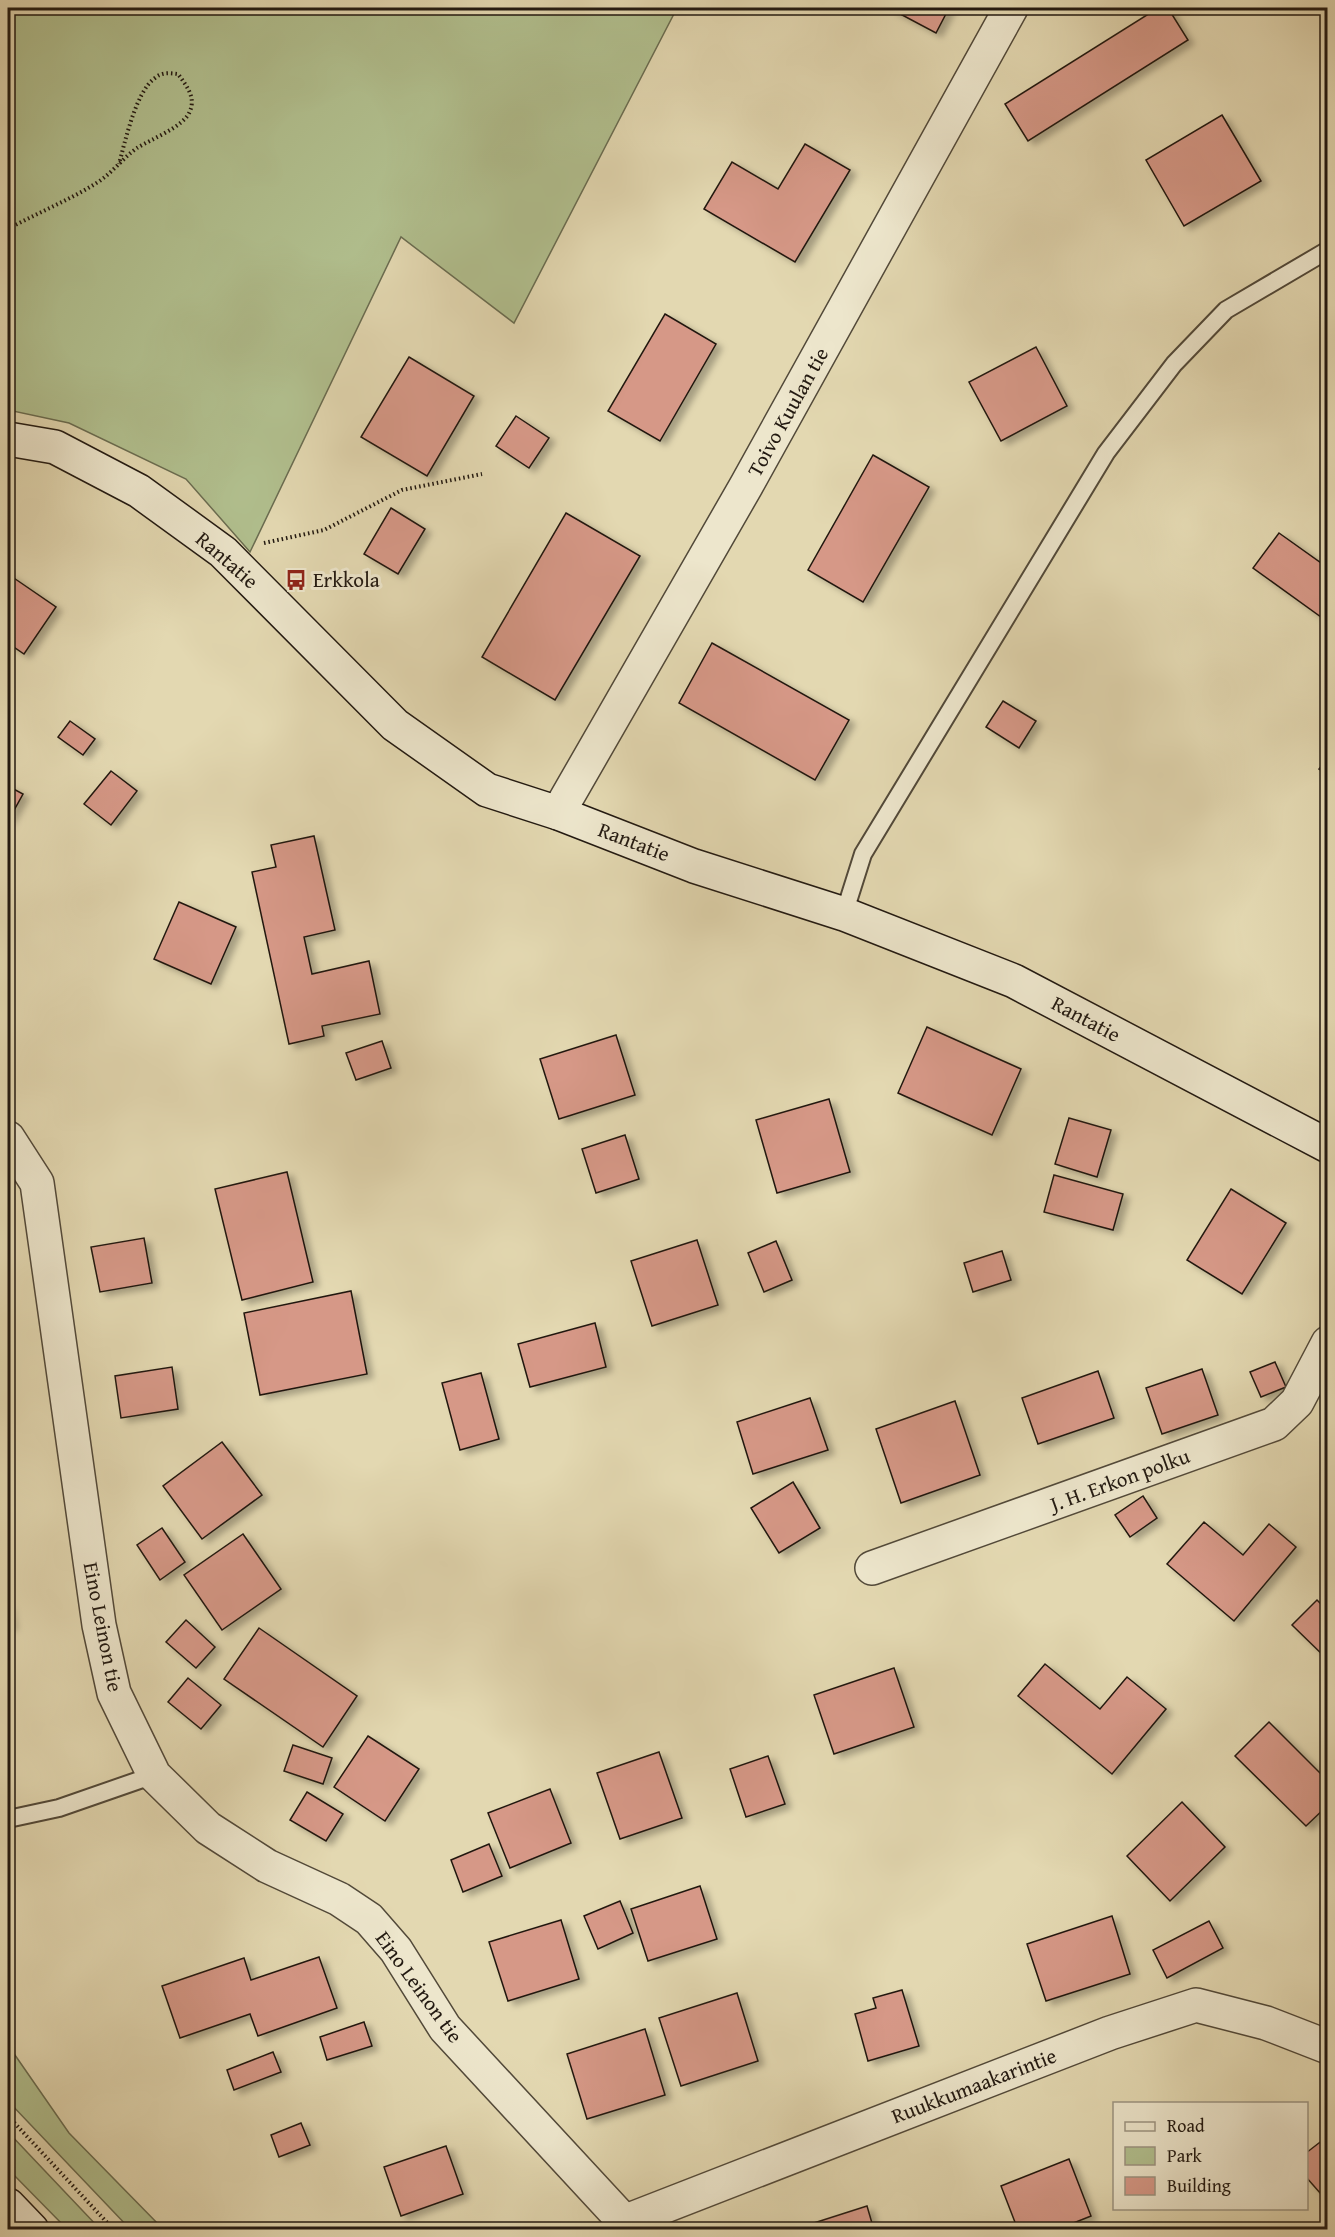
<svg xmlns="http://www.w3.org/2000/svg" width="1335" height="2237" viewBox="0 0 1335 2237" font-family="'Gentium Book Plus',serif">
  <defs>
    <filter id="shadow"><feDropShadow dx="6" dy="4" stdDeviation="3" flood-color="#0004"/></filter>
  </defs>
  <rect width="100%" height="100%" fill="#e3d8b1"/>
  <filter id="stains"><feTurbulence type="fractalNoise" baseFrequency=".00333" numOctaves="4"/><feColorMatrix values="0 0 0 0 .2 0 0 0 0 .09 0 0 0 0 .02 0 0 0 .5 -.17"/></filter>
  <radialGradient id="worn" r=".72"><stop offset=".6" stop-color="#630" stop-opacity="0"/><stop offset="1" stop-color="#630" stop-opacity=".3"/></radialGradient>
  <g fill="#b1bf8e" stroke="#6a6c50" stroke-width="1.5">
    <polygon points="8,8 677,8 514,323 401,237 250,552 186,479 69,423 8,410"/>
    <polygon points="8,2045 69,2133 163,2229 130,2229 8,2101"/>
    <polygon points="8,2132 100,2229 67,2229 8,2169"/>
  </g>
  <g fill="#d69887" stroke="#221911" stroke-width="1.5" filter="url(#shadow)">
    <polygon points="889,8 949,8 936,33"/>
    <polygon points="1158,8 1168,8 1188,40 1028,141 1005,104"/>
    <polygon points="1222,115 1261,181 1184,226 1146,160"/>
    <polygon points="805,144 850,170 795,262 704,209 732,162 778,189"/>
    <polygon points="665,314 716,344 660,441 608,411"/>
    <polygon points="1036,347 1067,406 1001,441 969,382"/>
    <polygon points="409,357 474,396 427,476 361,437"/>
    <polygon points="516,416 549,438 529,468 496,446"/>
    <polygon points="873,455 929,487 863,602 808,570"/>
    <polygon points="391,508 425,529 398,574 364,554"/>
    <polygon points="566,513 640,556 555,700 482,657"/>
    <polygon points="1279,533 1328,568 1328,608 1321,617 1253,568"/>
    <polygon points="8,574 56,607 24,654 8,643"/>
    <polygon points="712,643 849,720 815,780 679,703"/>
    <polygon points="1003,701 1036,721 1019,748 986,727"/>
    <polygon points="70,721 95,739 83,755 58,737"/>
    <polygon points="1328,757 1328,775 1319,769"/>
    <polygon points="111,771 137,791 111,825 84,804"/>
    <polygon points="8,786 23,794 8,821"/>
    <polygon points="314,836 335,930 304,937 312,974 369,961 380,1014 322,1026 324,1036 289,1044 252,872 276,867 271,845"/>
    <polygon points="179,902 236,927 211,984 154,959"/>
    <polygon points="927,1027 1021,1069 992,1135 898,1093"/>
    <polygon points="616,1035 635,1095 559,1119 540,1059"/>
    <polygon points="382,1041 391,1068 356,1080 346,1053"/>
    <polygon points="829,1099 850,1172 777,1193 756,1120"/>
    <polygon points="1069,1118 1111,1130 1097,1177 1055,1164"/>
    <polygon points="625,1135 639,1179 596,1193 582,1149"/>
    <polygon points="287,1172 313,1282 242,1300 215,1189"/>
    <polygon points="1054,1175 1123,1194 1113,1230 1044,1212"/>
    <polygon points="1231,1189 1286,1223 1242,1294 1187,1260"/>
    <polygon points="144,1238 152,1283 100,1292 91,1247"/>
    <polygon points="697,1240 718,1305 652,1326 631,1261"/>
    <polygon points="776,1241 792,1280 764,1292 748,1253"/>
    <polygon points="1002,1251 1011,1280 973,1292 964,1263"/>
    <polygon points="351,1291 367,1374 260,1395 244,1313"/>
    <polygon points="595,1323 606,1367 530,1387 518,1344"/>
    <polygon points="1275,1362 1286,1387 1261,1397 1250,1372"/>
    <polygon points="172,1367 178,1409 121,1418 115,1376"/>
    <polygon points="1202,1369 1218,1415 1162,1434 1146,1388"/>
    <polygon points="1098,1371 1114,1418 1038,1444 1022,1398"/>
    <polygon points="481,1373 499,1439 460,1450 442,1383"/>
    <polygon points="810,1398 828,1450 753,1474 737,1422"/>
    <polygon points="955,1401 980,1475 901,1503 876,1429"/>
    <polygon points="222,1442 262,1495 202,1539 163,1486"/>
    <polygon points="793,1482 820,1528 779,1553 751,1508"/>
    <polygon points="1143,1496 1157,1518 1130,1537 1115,1515"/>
    <polygon points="1204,1522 1243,1555 1269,1524 1296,1547 1234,1621 1167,1564"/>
    <polygon points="162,1528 185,1562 160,1580 137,1545"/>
    <polygon points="243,1534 281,1589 222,1630 184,1575"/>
    <polygon points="1317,1600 1328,1611 1328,1660 1292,1625"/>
    <polygon points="8,1604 11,1626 8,1626"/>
    <polygon points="186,1620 215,1647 196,1668 166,1642"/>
    <polygon points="259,1628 357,1696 323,1747 224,1679"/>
    <polygon points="1045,1664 1100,1709 1127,1677 1166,1709 1112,1774 1018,1696"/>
    <polygon points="894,1668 914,1727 834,1754 814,1695"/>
    <polygon points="188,1678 221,1705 201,1729 168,1702"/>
    <polygon points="1269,1722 1328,1781 1328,1805 1306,1826 1235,1756"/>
    <polygon points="368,1736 419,1769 385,1821 334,1787"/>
    <polygon points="293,1745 332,1758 323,1784 284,1771"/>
    <polygon points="659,1752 682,1818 620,1839 597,1773"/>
    <polygon points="768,1756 785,1804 746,1817 730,1769"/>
    <polygon points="550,1789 571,1843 510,1868 488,1813"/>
    <polygon points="307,1792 343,1814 326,1841 290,1820"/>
    <polygon points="1182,1802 1225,1847 1170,1901 1127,1856"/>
    <polygon points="489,1844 502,1876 463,1892 451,1860"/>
    <polygon points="700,1886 717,1939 648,1961 631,1909"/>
    <polygon points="620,1901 633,1933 598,1949 584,1916"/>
    <polygon points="1112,1916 1130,1974 1046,2001 1027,1944"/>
    <polygon points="561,1920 579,1979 508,2001 489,1942"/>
    <polygon points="1209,1921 1223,1948 1167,1978 1153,1950"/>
    <polygon points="319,1957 337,2008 258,2036 250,2014 180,2038 162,1986 244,1958 251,1980"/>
    <polygon points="902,1990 919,2046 868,2061 855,2014 876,2008 873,1998"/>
    <polygon points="737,1993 758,2061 681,2086 659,2018"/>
    <polygon points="364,2022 372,2046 327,2060 320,2037"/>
    <polygon points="645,2029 665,2095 587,2119 567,2054"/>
    <polygon points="273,2052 281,2072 234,2090 227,2070"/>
    <polygon points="301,2123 310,2145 279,2157 271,2135"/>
    <polygon points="1328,2136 1328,2202 1306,2177 1306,2153"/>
    <polygon points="446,2146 463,2194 401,2216 384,2167"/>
    <polygon points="1069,2159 1091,2216 1056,2230 1018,2230 1001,2186"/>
    <polygon points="867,2206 874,2230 792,2230"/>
  </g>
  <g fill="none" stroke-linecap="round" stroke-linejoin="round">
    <defs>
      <g id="lane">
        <polyline points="844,914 863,854 1106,453 1174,364 1226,310 1328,250"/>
        <polyline points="8,1819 59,1808 154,1775"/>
      </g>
      <g id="street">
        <polyline points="558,813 746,486 1011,8"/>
        <polyline points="8,1138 37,1183 99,1625 114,1693 154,1775 208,1828 267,1866 339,1899 369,1919 396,1950 445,2028 632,2230"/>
        <polyline points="872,1568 1274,1424 1297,1402 1328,1343"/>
        <polyline points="624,2222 1110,2033 1196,2005 1266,2023 1328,2047"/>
      </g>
      <g id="secondary">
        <polyline points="8,439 55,447 139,491 223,552 395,725 487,790 558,813 694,866 844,914 1014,981 1328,1146"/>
        <polyline points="8,2205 32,2230"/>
      </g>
    </defs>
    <use href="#lane" stroke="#524939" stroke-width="20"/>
    <use href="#street" stroke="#524939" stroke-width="36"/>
    <use href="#secondary" stroke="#221911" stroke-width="36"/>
    <g stroke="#221911" stroke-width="4" stroke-dasharray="1.5 3" stroke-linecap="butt">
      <path d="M 8,229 C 37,213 70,200 98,182 C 113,172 123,158 137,148 C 151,139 184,127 190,111 C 196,97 186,85 178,74 C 169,73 162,72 155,78 C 136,91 125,142 119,164"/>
      <polyline points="264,543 324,530 402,490 482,474"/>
      <polyline points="8,2116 114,2230"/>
    </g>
    <use href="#lane" stroke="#ede6cc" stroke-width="16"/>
    <use href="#street" stroke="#ede6cc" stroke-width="33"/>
    <use href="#secondary" stroke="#ede6cc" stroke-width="33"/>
  </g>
  <defs>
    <symbol id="bus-bare" viewBox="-9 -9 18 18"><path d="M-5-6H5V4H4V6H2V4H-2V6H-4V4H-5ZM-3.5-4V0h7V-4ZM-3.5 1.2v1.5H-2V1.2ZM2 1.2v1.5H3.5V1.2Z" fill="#8f2418" stroke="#ede6cc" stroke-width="2.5" paint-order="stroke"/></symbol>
  </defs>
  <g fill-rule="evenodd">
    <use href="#bus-bare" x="281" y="565" width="30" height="30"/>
  </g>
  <g text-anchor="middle" stroke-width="6" stroke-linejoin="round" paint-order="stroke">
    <g font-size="21" fill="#221911" stroke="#ede6cc">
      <text transform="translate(788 412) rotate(-61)" y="7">Toivo Kuulan tie</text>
      <text transform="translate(227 560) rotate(41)" y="7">Rantatie</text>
      <text transform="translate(634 842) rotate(21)" y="7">Rantatie</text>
      <text transform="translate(1086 1019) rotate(28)" y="7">Rantatie</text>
      <text transform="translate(1120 1480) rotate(-20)" y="7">J. H. Erkon polku</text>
      <text transform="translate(103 1627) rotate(79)" y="7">Eino Leinon tie</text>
      <text transform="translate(419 1987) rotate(54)" y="7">Eino Leinon tie</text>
      <text transform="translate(974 2086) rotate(-21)" y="7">Ruukkumaakarintie</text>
    </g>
    <g font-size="21" fill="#221911" stroke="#ede6cc" text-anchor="start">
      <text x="313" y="587">Erkkola</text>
    </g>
  </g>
  <rect width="1335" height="2237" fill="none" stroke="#e3d8b1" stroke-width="30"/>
  <rect x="9" y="9" width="1317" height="2219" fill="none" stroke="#221911" stroke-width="3"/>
  <rect x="15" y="15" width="1305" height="2207" fill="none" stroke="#221911" stroke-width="1.5"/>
  <rect x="1113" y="2102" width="195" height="108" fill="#ede6cc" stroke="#9c9481" stroke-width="1.5"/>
  <rect x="1125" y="2122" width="30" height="9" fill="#ede6cc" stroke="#9c9481" stroke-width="1.5"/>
  <text x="1167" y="2132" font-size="18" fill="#221911">Road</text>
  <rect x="1125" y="2147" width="30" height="18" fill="#b1bf8e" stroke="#9c9481" stroke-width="1.5"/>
  <text x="1167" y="2162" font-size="18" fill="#221911">Park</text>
  <rect x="1125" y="2177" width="30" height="18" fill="#d69887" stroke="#9c9481" stroke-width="1.5"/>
  <text x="1167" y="2192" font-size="18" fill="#221911">Building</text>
  <rect width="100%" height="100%" filter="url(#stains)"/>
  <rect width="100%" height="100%" fill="url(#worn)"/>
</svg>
